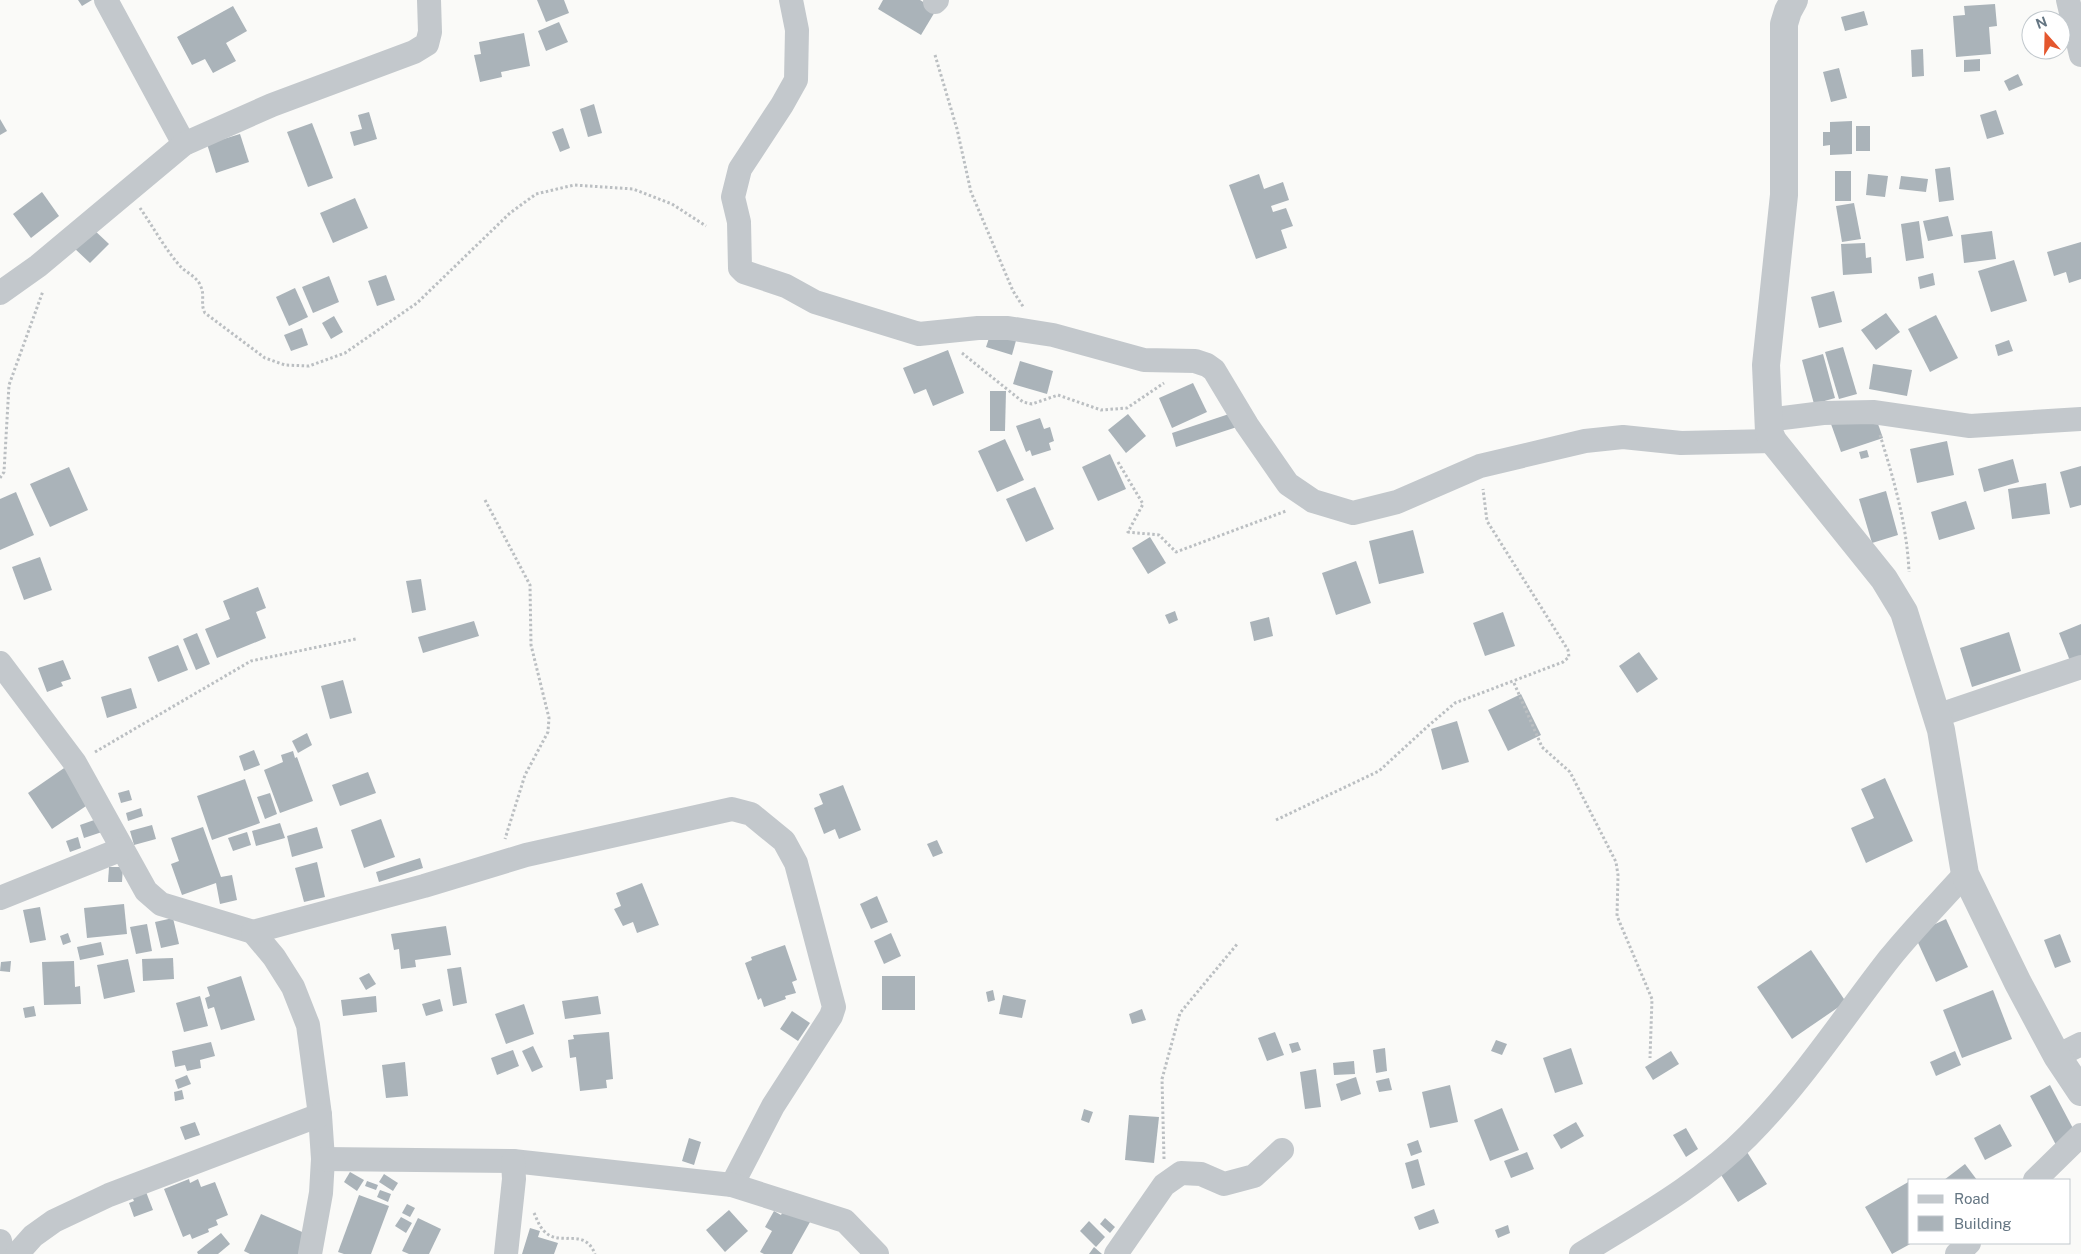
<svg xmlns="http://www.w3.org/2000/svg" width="2081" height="1254" viewBox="0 0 2081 1254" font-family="'Public Sans',sans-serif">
  <rect width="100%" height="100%" fill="#fafaf8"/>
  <g fill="#aab3b9">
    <polygon points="78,0 92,0 82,6"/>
    <polygon points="537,0 564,0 569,13 546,22"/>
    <polygon points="883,0 920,0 936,10 921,35 878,9"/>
    <polygon points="1995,4 1997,26 1989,27 1991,54 1956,57 1953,16 1965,15 1964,6"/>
    <polygon points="233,6 247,31 226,43 236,61 213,73 205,59 192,65 177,37"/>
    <polygon points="1864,11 1868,25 1845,31 1841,17"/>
    <polygon points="559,22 568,42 546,51 538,31"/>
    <polygon points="524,33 530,66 501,72 502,77 480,82 474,55 481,54 479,42"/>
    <polygon points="1923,49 1924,76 1912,77 1911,50"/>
    <polygon points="1980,59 1980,71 1964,72 1964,60"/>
    <polygon points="1839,68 1847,98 1831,102 1823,72"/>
    <polygon points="2018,74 2023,85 2009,91 2004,81"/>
    <polygon points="594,104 602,133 588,137 580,109"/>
    <polygon points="1996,110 2004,134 1987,139 1980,115"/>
    <polygon points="369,112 377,139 354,146 350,132 362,129 358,115"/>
    <polygon points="0,119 7,131 0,135"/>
    <polygon points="1852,121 1852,154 1830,155 1830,145 1823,146 1823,132 1830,132 1830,122"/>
    <polygon points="312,123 333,178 308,187 287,132"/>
    <rect x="1856" y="126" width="14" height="25"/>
    <polygon points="563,128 570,148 560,152 552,132"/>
    <polygon points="240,134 249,162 216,173 207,144"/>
    <polygon points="1950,167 1954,200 1939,202 1935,169"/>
    <rect x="1835" y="171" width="16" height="30"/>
    <polygon points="1259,174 1264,189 1283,182 1289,200 1271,206 1273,212 1286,208 1293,226 1281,230 1287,248 1256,259 1229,185"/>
    <polygon points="1868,174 1888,176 1885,197 1866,195"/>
    <polygon points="1901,176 1928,179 1926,192 1899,189"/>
    <polygon points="42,192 59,216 31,238 13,214"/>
    <polygon points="355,198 368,228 333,243 320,213"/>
    <polygon points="1854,203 1861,239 1842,242 1836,206"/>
    <polygon points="1948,216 1953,236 1928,241 1923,221"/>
    <polygon points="1919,221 1924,258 1906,261 1901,224"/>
    <polygon points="92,228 109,244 90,263 73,247"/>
    <polygon points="1992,231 1996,259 1964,263 1961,235"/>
    <polygon points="2081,242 2081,279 2069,283 2066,272 2054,276 2047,252"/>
    <polygon points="1865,243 1866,258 1871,257 1872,273 1843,275 1841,244"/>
    <polygon points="2014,260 2027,301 1991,312 1978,271"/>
    <polygon points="1933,273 1935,285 1920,289 1918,277"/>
    <polygon points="386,275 395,300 377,306 368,281"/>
    <polygon points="329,276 339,302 313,313 302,287"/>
    <polygon points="295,288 308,317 289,326 276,297"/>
    <polygon points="1834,291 1842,322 1819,328 1811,297"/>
    <polygon points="1886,313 1900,332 1876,350 1861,330"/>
    <polygon points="1936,315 1958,358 1930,372 1908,329"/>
    <polygon points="334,316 343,332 331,339 322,323"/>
    <polygon points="302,328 308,345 291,351 284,335"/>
    <polygon points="992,329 1017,337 1012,355 986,347"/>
    <polygon points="2009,340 2013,351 1998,356 1995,345"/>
    <polygon points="1843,347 1857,394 1839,399 1825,352"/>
    <polygon points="948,350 964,393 933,406 926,389 914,394 903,368"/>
    <polygon points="1823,354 1835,398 1814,404 1802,360"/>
    <polygon points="1020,361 1053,371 1047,394 1013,384"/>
    <polygon points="1873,364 1912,370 1907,396 1869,389"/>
    <polygon points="1193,383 1207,412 1172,428 1159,398"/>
    <polygon points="990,391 1006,391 1005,431 990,431"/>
    <polygon points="1873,410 1883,438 1841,452 1831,424"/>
    <polygon points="1235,412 1240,426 1176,447 1172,433"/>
    <polygon points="1128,414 1146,436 1126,453 1108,430"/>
    <polygon points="1040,418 1044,429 1050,427 1054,441 1049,443 1051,450 1032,456 1030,450 1026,452 1016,426"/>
    <polygon points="1005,439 1024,480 997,492 978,451"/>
    <polygon points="1947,441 1954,475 1917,483 1910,449"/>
    <polygon points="1867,450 1869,457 1861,459 1859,452"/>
    <polygon points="1110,454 1126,489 1098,501 1082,467"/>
    <polygon points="2013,459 2019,482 1984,492 1978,469"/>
    <polygon points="2081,466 2081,505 2070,508 2060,472"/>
    <polygon points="69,467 88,510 50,527 30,484"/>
    <polygon points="2046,483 2050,514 2012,519 2008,489"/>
    <polygon points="1035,487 1054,529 1026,542 1006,499"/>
    <polygon points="1886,491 1898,535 1872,543 1859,499"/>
    <polygon points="16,492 34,535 0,550 0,499"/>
    <polygon points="1966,501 1975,529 1939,540 1931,512"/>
    <polygon points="1413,530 1424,573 1379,584 1369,541"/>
    <polygon points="1150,537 1166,563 1148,574 1132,548"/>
    <polygon points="40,557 52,590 24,600 12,567"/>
    <polygon points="1356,561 1371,603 1336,615 1322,573"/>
    <polygon points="421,579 426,610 412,613 406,581"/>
    <polygon points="258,587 266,608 256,612 266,638 217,658 205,629 230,619 223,601"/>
    <polygon points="1175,611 1178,620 1169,624 1165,615"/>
    <polygon points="1503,612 1515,646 1485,656 1473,623"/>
    <polygon points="1269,617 1273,636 1254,641 1250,622"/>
    <polygon points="474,621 479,636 423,653 418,637"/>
    <polygon points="2081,624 2081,663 2072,666 2059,633"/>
    <polygon points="2009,632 2021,671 1972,687 1960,648"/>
    <polygon points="197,633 210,664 196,670 183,639"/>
    <polygon points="178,645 188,670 158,682 148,657"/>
    <polygon points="1639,652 1658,679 1637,693 1619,666"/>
    <polygon points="63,660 71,679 61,682 63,686 47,692 38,668"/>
    <polygon points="343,680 352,713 330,719 321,686"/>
    <polygon points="131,688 137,708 107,718 101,697"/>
    <polygon points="1521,694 1541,735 1508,751 1488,710"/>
    <polygon points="1457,721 1469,762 1442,770 1431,729"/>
    <polygon points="307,733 312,745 298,753 292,741"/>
    <polygon points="254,750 260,765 244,771 239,756"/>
    <polygon points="293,751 295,758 297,757 313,801 280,813 264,770 283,762 281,755"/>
    <polygon points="67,766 92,802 52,829 28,793"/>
    <polygon points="368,772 376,793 340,806 332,785"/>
    <polygon points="1885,778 1913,841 1866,863 1851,828 1874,818 1861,789"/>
    <polygon points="245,779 260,823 212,840 197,796"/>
    <polygon points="843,785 861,830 839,839 835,829 824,834 814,808 823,804 819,794"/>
    <polygon points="129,790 132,800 121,803 118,793"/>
    <polygon points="270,793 277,814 265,819 257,797"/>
    <polygon points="141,808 143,816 128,821 126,813"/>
    <polygon points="97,819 102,832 84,838 80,825"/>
    <polygon points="381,819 395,857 364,868 351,830"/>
    <polygon points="280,823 285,838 256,846 252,831"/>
    <polygon points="152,825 156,839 134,845 130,831"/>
    <polygon points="203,827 221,877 232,875 237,900 220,904 216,883 182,895 171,864 179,861 171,838"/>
    <polygon points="317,827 323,848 292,857 287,836"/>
    <polygon points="247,832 251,845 233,851 228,838"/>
    <polygon points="78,837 81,848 70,852 66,841"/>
    <polygon points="937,840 943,853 933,857 927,844"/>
    <polygon points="420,858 423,868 379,882 376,872"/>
    <polygon points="317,862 325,897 304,902 295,868"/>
    <polygon points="109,867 123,867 122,882 108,882"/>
    <polygon points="642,883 659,925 637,933 633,922 623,926 614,909 621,906 616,893"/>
    <polygon points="877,896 888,922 871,929 860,904"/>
    <polygon points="124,904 127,934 87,938 84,908"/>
    <polygon points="40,907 46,940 30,943 23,910"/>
    <polygon points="173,918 179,944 161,948 155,922"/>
    <polygon points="1946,919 1968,967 1936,982 1914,934"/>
    <polygon points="147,924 152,951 136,954 130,927"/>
    <polygon points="446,926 451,955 415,960 416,967 401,969 399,949 394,950 391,934"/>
    <polygon points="68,933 71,942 63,945 60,936"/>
    <polygon points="891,933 901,956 884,964 874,941"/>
    <polygon points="2060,934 2071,962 2055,968 2044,940"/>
    <polygon points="101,942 104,955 80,960 77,947"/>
    <polygon points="785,945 797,980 792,982 796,993 785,996 786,999 764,1007 761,998 758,1000 745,963 752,960 751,957"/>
    <polygon points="1811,950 1846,1002 1792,1039 1757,987"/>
    <polygon points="173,958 174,979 143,981 142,959"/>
    <polygon points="128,959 135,992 104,999 97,965"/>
    <polygon points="11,961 10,972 0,971 1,962"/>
    <polygon points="74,961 75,987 80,986 81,1004 44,1005 42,962"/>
    <polygon points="461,967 467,1003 453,1006 447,969"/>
    <polygon points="369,973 376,984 366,990 359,978"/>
    <polygon points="241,976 255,1020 221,1030 214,1007 208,1009 205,998 210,996 207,987"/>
    <rect x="882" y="976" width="33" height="34"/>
    <polygon points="993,990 995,1000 988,1002 986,992"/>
    <polygon points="1993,990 2012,1039 1962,1058 1943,1010"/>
    <polygon points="1003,995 1026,1000 1022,1018 999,1014"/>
    <polygon points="200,996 208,1026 184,1032 176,1003"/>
    <polygon points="376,996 377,1012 343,1016 341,1000"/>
    <polygon points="598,996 601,1014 565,1019 562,1001"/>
    <polygon points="440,999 443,1011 426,1016 422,1004"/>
    <polygon points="524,1004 534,1034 506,1044 495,1014"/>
    <polygon points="34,1006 36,1016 25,1018 23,1008"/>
    <polygon points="1142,1009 1146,1020 1132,1024 1129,1014"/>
    <polygon points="792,1011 810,1023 798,1041 780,1029"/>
    <polygon points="609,1032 613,1079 606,1080 607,1088 580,1091 576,1057 570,1058 568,1040 574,1039 573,1035"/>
    <polygon points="1275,1032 1284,1055 1267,1061 1258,1038"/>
    <polygon points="1496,1040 1507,1044 1502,1055 1491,1051"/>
    <polygon points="211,1042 215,1056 200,1060 201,1068 187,1071 185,1065 175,1067 172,1051"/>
    <polygon points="1298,1042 1301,1050 1292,1053 1289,1044"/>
    <polygon points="533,1046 543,1067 532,1072 522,1051"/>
    <polygon points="1385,1048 1387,1071 1376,1073 1373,1050"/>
    <polygon points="1571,1048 1583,1084 1555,1093 1543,1058"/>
    <polygon points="513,1050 519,1066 497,1075 491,1058"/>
    <polygon points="1671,1051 1679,1064 1653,1080 1645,1067"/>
    <polygon points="1955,1051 1961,1065 1936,1076 1930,1062"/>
    <polygon points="1354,1061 1355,1074 1334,1075 1333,1063"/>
    <polygon points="405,1062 408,1096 386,1098 382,1065"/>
    <polygon points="1316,1069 1321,1107 1305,1109 1300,1072"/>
    <polygon points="187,1075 191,1084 178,1089 175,1080"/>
    <polygon points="1356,1077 1361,1094 1341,1101 1336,1084"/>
    <polygon points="1389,1078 1392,1090 1379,1092 1376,1081"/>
    <polygon points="1450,1085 1458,1122 1430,1128 1422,1092"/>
    <polygon points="2050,1085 2076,1134 2056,1145 2030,1096"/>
    <polygon points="182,1090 184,1099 175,1101 174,1092"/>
    <polygon points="1502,1108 1519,1150 1490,1161 1474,1120"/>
    <polygon points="1084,1109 1093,1112 1089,1123 1081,1120"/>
    <polygon points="1129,1115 1159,1117 1154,1163 1125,1160"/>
    <polygon points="195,1122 200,1135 185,1140 180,1127"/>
    <polygon points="1576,1122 1584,1136 1561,1149 1553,1135"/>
    <polygon points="2000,1124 2012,1146 1985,1160 1974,1138"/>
    <polygon points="1686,1128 1698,1149 1686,1157 1673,1135"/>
    <polygon points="689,1138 701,1142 694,1165 682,1161"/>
    <polygon points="1418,1140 1422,1152 1411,1156 1407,1144"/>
    <polygon points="1527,1152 1534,1169 1511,1178 1504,1161"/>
    <polygon points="1747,1152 1767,1184 1738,1202 1718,1170"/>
    <polygon points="1418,1159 1425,1185 1412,1189 1405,1163"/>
    <polygon points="1965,1164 1977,1180 1944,1180"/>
    <polygon points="350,1172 364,1180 357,1191 344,1182"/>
    <polygon points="384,1174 398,1183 393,1191 379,1182"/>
    <polygon points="189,1179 190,1183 198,1179 201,1187 215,1182 228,1215 216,1220 218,1225 208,1229 209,1232 192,1239 190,1234 183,1237 164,1189"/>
    <polygon points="367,1181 378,1185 376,1190 365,1186"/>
    <polygon points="1910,1181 1910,1243 1912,1243 1892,1254 1865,1207"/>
    <polygon points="143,1184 153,1210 134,1217 129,1203 134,1201 129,1190"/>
    <polygon points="380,1190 391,1194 388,1202 377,1197"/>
    <polygon points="359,1195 389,1206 371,1254 344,1254 338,1252"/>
    <polygon points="407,1204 415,1208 410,1217 402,1213"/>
    <polygon points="785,1207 810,1222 792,1254 764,1254 760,1252 772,1231 765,1227 774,1211 781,1215"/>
    <polygon points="1434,1209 1439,1223 1419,1230 1414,1217"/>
    <polygon points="729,1210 748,1231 725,1252 706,1230"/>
    <polygon points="261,1214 309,1235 300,1254 250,1254 244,1251"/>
    <polygon points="401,1217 412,1223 406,1233 395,1226"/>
    <polygon points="418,1218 441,1229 429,1254 409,1254 402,1251"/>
    <polygon points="1105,1218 1115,1227 1110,1233 1100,1224"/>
    <polygon points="1089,1221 1105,1237 1096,1247 1080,1231"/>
    <polygon points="1508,1225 1510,1233 1498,1238 1495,1230"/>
    <polygon points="530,1228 540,1231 538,1237 558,1243 554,1254 522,1254"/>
    <polygon points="221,1233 230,1244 218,1254 198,1254 197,1252"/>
    <polygon points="1094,1247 1102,1254 1089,1254"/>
  </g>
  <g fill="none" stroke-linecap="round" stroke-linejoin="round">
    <g stroke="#bbbfc2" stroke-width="3" stroke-dasharray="2.5 2.5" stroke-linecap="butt">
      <polyline points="935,55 957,129 971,192 1013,291 1024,308"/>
      <path d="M 140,208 C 152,225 168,254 182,268 C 189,274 198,278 201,287 C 205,296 200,304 205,313 L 265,358 L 285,365 L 309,366 L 345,353 L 417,303 L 510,213 L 536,194 L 574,185 L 633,189 L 672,204 L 706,226"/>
      <polyline points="962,353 1023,402 1032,404 1058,395 1101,410 1127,408 1164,383"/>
      <path d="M 1880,435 C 1894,480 1907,525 1909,572"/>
      <polyline points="1118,462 1143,504 1128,532 1159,535 1176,552 1286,511"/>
      <polyline points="0,478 4,472 9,385 43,291"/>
      <polyline points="485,500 530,585 531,645 549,718 548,732 525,775 505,839"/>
      <polyline points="1514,683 1542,747 1570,772 1616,862 1618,875 1617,916 1652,999 1650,1058"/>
      <polyline points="95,752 251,661 356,639"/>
      <polyline points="1276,820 1379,771 1428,726 1455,703 1563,662 1569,657 1568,650 1487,521 1483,489"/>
      <polyline points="1164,1159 1162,1079 1180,1013 1238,943"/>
      <path d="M 534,1213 C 537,1219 539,1226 544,1231 C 560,1248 584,1226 595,1254"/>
    </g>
    <g stroke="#c3c8cc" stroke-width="24">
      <polyline points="106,0 184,144"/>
      <polyline points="791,0 797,30 796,80 782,105 740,169 733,197 739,222 740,268 744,272 786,286 815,302 919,334 978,328 1008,328 1053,335 1144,360 1195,361 1207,365 1214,370 1247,425 1288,484 1313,501 1353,513 1397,502 1480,466 1585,441 1623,437 1681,443 1773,441"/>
      <polyline points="2068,0 2081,55"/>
      <polyline points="935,2 937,0"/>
      <polyline points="0,293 38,266 184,144 272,105 414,52 427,44 430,32 429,0"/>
      <polyline points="1767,420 1823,413 1873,412 1970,426 2081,419"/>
      <polyline points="0,663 75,763 146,891 161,904 253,932 274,957 293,987 308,1025 320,1115 323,1159 321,1193 310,1254"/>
      <polyline points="1936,716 2081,667"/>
      <polyline points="0,898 122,849"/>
      <polyline points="253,932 424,886 526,855 732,809 751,814 784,841 796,863 834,1007 831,1016 773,1106 732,1185"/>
      <polyline points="2057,1056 2081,1044"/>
      <polyline points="323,1159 513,1161 732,1185 845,1221 877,1254"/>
      <polyline points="2035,1180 2081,1135"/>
      <polyline points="0,1241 3,1254"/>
      <polyline points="17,1254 33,1236 54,1221 109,1195 320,1115"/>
      <polyline points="506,1254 514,1179 513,1161"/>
      <polyline points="1116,1254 1164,1185 1181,1173 1201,1174 1224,1184 1254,1176 1282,1150"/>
      <path d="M 1581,1254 C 1637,1219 1701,1184 1748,1136 C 1801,1083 1843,1018 1889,959 C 1913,929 1940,902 1965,874"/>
      <polyline points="1957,1254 1969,1243"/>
    </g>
    <polyline stroke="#c3c8cc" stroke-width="28" points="1794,0 1788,11 1784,24 1784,195 1766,365 1769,432 1773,441 1884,579 1904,612 1941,730 1965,874 2018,983 2057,1056 2081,1092"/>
  </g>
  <rect x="1908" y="1179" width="162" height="65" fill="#ffffff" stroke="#c1c8cd"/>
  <rect x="1918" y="1195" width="25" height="8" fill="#c3c8cc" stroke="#c1c8cd"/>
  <text x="1954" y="1204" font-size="15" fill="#657683">Road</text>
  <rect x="1918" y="1216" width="25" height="15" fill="#aab3b9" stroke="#c1c8cd"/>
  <text x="1954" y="1229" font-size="15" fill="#657683">Building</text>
  <g transform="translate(2046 35) rotate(340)"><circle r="24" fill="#ffffff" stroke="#c1c8cd"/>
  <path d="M0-4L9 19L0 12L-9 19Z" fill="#e4572e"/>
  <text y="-8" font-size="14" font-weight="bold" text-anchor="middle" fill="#657683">N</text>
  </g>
</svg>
